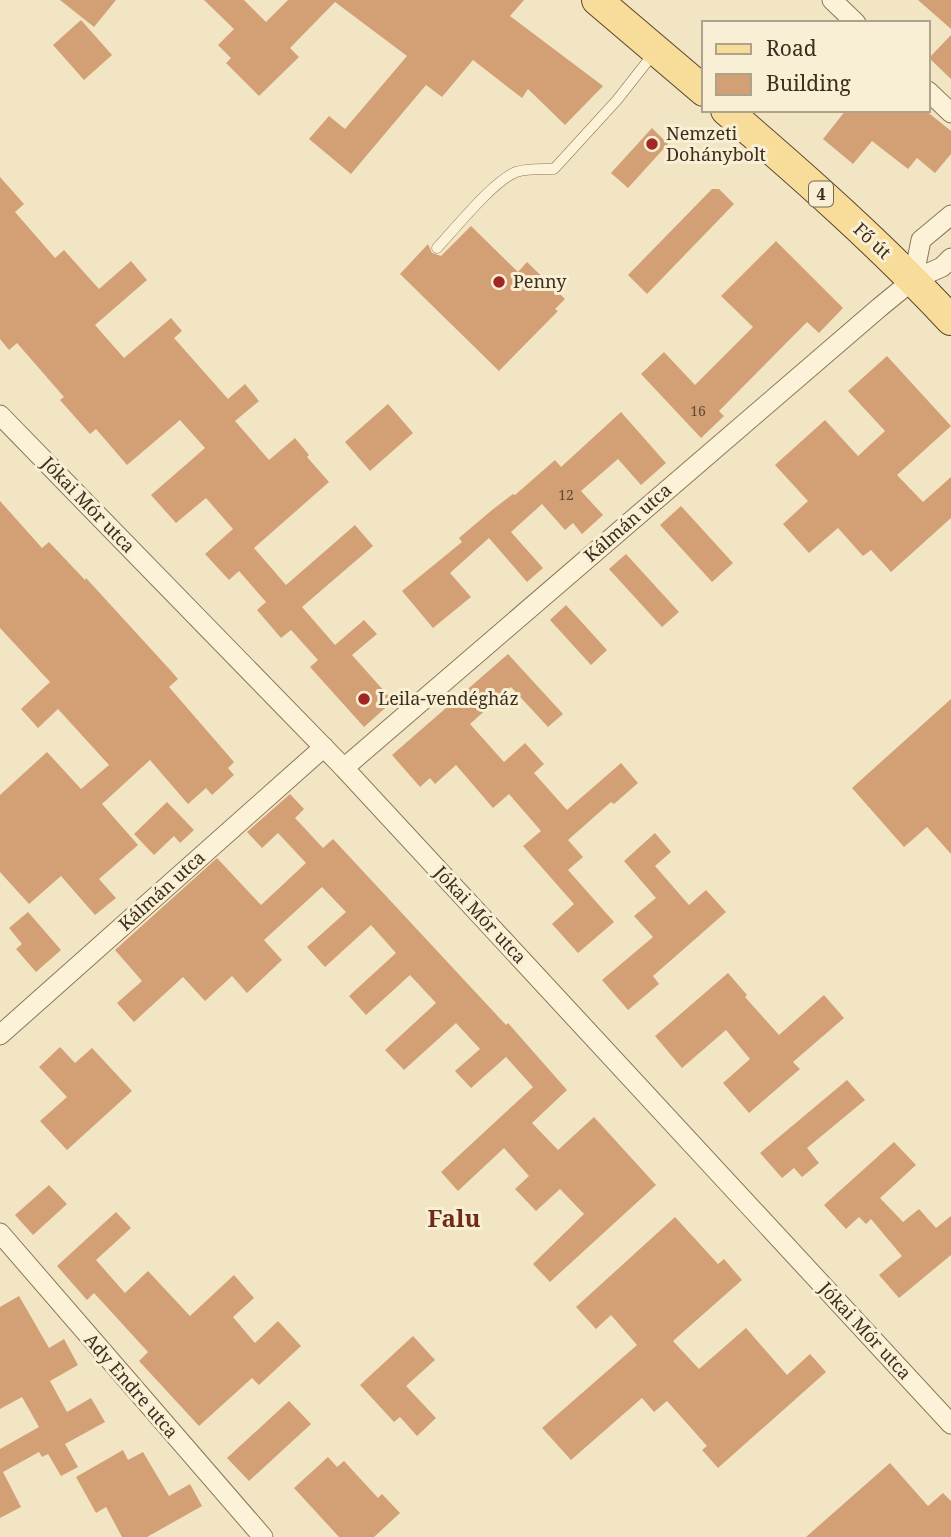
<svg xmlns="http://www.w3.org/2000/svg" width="951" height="1537" viewBox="0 0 951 1537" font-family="'Noto Serif',serif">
  <rect width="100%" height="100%" fill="#f2e5c4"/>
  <g fill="#d3a076">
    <polygon points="60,0 116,0 94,27"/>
    <polygon points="204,0 244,0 266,22 288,0 524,0 510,16 603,86 565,125 528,89 522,98 473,60 442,97 426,85 351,174 309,139 329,116 345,129 407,56 335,2 290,48 299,57 259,96 226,63 231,58 218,45 234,29"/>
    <polygon points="918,0 951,0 951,29"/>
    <polygon points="81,20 112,55 84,80 53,45"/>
    <polygon points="951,35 951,79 929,58"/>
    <polygon points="846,110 925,110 951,131 951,154 935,173 917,158 908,169 872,141 853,164 823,139"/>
    <polygon points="652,128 668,144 628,188 611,173"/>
    <polygon points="0,177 24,204 15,212 55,258 64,250 99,289 131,261 147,280 95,325 124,358 171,318 182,331 174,338 228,399 245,384 259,401 235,421 269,460 295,438 309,455 307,457 329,482 254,548 286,585 355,525 373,546 302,607 335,645 364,620 377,634 352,655 393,701 364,727 310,667 318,660 291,630 281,638 257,610 266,602 239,571 229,580 205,554 233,529 206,498 176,523 151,495 205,448 180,420 127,465 96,429 90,434 60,400 64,397 17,343 9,350 0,339"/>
    <polygon points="712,189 719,189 734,204 647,294 628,275"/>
    <polygon points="471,226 518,272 527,262 565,299 555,309 558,311 499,371 400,274 428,244 432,253 441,256"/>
    <polygon points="776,241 843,308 819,333 807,322 719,411 724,416 701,438 641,374 664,352 695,385 753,327 721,296"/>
    <polygon points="887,356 951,426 897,475 923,502 951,477 951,518 891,572 871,550 863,556 838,528 809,553 783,524 808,501 775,465 825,420 858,456 885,431 848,391"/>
    <polygon points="388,404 413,433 370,471 345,442"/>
    <polygon points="621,412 666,463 641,485 618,459 581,491 603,515 582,534 573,523 565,530 542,504 511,532 543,568 527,582 489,538 450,573 471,597 433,628 402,591 462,542 459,538 492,510 513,494 515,495 555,460 561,467"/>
    <polygon points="0,501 42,548 49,542 85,580 86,578 172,672 178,679 169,687 234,762 228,768 234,775 212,795 206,788 188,804 150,760 102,804 138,845 99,879 116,898 95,915 61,876 29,904 0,872 0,795 47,752 81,789 109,765 58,709 38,728 21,709 50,682 0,628"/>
    <polygon points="681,506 733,563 712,582 660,525"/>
    <polygon points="626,554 679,612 662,627 609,569"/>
    <polygon points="566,605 607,650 591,665 550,620"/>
    <polygon points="508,654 563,714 548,727 511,687 470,724 504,762 525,743 544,764 534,773 567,810 621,763 638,783 614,804 611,802 568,840 583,857 568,870 614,922 578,953 552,924 574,904 523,846 541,831 509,794 493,808 456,765 435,784 430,778 420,787 392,755"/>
    <polygon points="951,699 951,854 927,827 904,847 852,788"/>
    <polygon points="290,794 304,809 295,818 323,848 333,839 506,1025 508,1023 567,1090 532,1123 558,1150 594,1117 656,1185 550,1282 533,1264 584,1214 560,1189 536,1211 515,1189 529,1176 504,1148 458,1191 441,1172 533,1087 506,1057 471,1088 455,1071 480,1049 456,1023 404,1070 385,1050 436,1003 410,975 366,1015 349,996 396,953 371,925 325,967 307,947 346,912 322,887 264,940 282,960 247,993 232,976 205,1001 183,977 134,1022 117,1003 142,981 115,950 217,858 261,905 306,863 278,833 262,848 247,832"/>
    <polygon points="167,802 194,830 180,843 174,836 154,855 134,834"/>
    <polygon points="655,833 671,852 655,866 689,905 706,890 726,912 653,976 659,984 628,1010 602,980 653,937 634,916 656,898 624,861"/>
    <polygon points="28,912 61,950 36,972 16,949 22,944 9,928"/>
    <polygon points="728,973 747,995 745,997 779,1035 824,995 844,1018 793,1062 800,1069 749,1113 723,1083 750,1059 726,1030 682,1068 655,1036"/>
    <polygon points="60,1047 75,1063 92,1048 132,1091 67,1150 40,1121 67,1097 39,1067"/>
    <polygon points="847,1080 865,1100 807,1148 819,1163 802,1177 794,1168 782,1178 760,1153"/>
    <polygon points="894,1142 916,1165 880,1198 903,1222 919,1209 936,1228 951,1216 951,1255 899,1298 879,1275 902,1256 871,1219 866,1224 859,1217 846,1229 824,1205"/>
    <polygon points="49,1185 67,1204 33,1235 15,1215"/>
    <polygon points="116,1212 131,1228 96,1260 125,1293 148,1271 190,1316 234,1275 254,1298 233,1317 255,1343 278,1321 301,1346 259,1385 252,1378 199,1426 139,1361 148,1352 94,1293 87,1300 57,1266"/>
    <polygon points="675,1217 718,1264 724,1259 742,1280 673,1341 699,1369 746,1328 787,1375 810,1354 826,1372 718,1468 702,1450 707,1446 667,1401 654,1412 642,1398 571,1460 542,1428 637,1345 611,1315 596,1329 576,1307"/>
    <polygon points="19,1296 49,1348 64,1339 78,1365 50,1381 67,1412 91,1398 105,1422 65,1444 78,1467 61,1476 48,1454 42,1457 39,1452 3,1472 21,1507 0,1518 0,1449 39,1427 22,1397 0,1409 0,1307"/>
    <polygon points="413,1336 435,1360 406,1386 436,1418 417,1436 400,1417 394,1422 360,1385"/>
    <polygon points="289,1401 311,1424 249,1481 227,1458"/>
    <polygon points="123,1450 128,1460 143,1452 169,1496 190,1484 202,1506 147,1537 122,1537 106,1507 96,1513 76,1477"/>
    <polygon points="328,1457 337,1467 344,1461 378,1498 382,1494 400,1513 374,1537 339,1537 294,1488"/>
    <polygon points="890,1463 928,1506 943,1493 951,1501 951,1537 806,1537"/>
  </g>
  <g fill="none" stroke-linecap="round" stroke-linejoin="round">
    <defs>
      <path id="lane" d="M 437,248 C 454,230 494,180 516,172 C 528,168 541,169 554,169 L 617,100 L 654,53"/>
      <g id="street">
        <polyline points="832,0 856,23"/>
        <polyline points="928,91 951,113"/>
        <polyline points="913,280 921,240 951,215"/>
        <polyline points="0,415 344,768 951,1424"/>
        <polyline points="344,768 880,307 913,280 942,267 951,258"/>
        <polyline points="0,1035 324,747"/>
        <polyline points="0,1233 263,1537"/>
      </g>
      <g id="primary">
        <polyline points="597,0 704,91"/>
        <path d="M 726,110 C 804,177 881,245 951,320"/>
      </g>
    </defs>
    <use href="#lane" stroke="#8e7658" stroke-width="11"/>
    <use href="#street" stroke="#8e7658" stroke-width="21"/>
    <use href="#primary" stroke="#5c442d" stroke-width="32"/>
    <use href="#lane" stroke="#fbf2d8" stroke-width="10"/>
    <use href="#street" stroke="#fbf2d8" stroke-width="19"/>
    <use href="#primary" stroke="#f7dd99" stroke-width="30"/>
  </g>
  <g fill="#a22623" stroke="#f8efd4" stroke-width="2.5">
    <circle cx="652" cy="144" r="7"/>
    <circle cx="499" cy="282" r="7"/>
    <circle cx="364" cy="699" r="7"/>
  </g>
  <g text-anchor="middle" stroke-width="6" stroke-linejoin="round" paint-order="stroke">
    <g font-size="14" fill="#624a34">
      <text x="698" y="416">16</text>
      <text x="566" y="500">12</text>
    </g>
    <rect fill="#f8efd4" stroke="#756855" stroke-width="2" x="809" y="181.5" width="24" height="25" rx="5"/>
    <g font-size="16" font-weight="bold" fill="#3d2e1e">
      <text x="821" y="200">4</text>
    </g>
    <g font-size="18" fill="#3d2e1e" stroke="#f8efd4" text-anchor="start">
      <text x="666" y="140">Nemzeti<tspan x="666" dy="21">Dohánybolt</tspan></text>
      <text x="513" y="288">Penny</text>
      <text x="378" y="705">Leila-vendégház</text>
    </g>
    <g font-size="18" fill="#3d2e1e" stroke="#f8efd4">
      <text transform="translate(872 241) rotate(43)" y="6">Fő út</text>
      <text transform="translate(88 505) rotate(46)" y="6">Jókai Mór utca</text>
      <text transform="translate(628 523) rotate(-41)" y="6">Kálmán utca</text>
      <text transform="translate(162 891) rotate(-42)" y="6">Kálmán utca</text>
      <text transform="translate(480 915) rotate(47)" y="6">Jókai Mór utca</text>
      <text transform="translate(865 1331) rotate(47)" y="6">Jókai Mór utca</text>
      <text transform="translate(131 1386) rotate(49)" y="6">Ady Endre utca</text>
    </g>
    <g font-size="24" font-weight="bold" fill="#6d2d19" stroke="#f8efd4">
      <text x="454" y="1227">Falu</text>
    </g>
  </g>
  <rect x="702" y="21" width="228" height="91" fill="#f8efd4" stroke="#ada28b" stroke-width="2"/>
  <rect x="716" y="44" width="35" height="10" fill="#f7dd99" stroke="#ada28b" stroke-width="2"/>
  <text x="766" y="56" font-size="21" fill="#3d2e1e">Road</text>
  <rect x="716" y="74" width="35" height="21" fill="#d3a076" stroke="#ada28b" stroke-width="2"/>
  <text x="766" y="91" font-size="21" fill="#3d2e1e">Building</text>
</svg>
